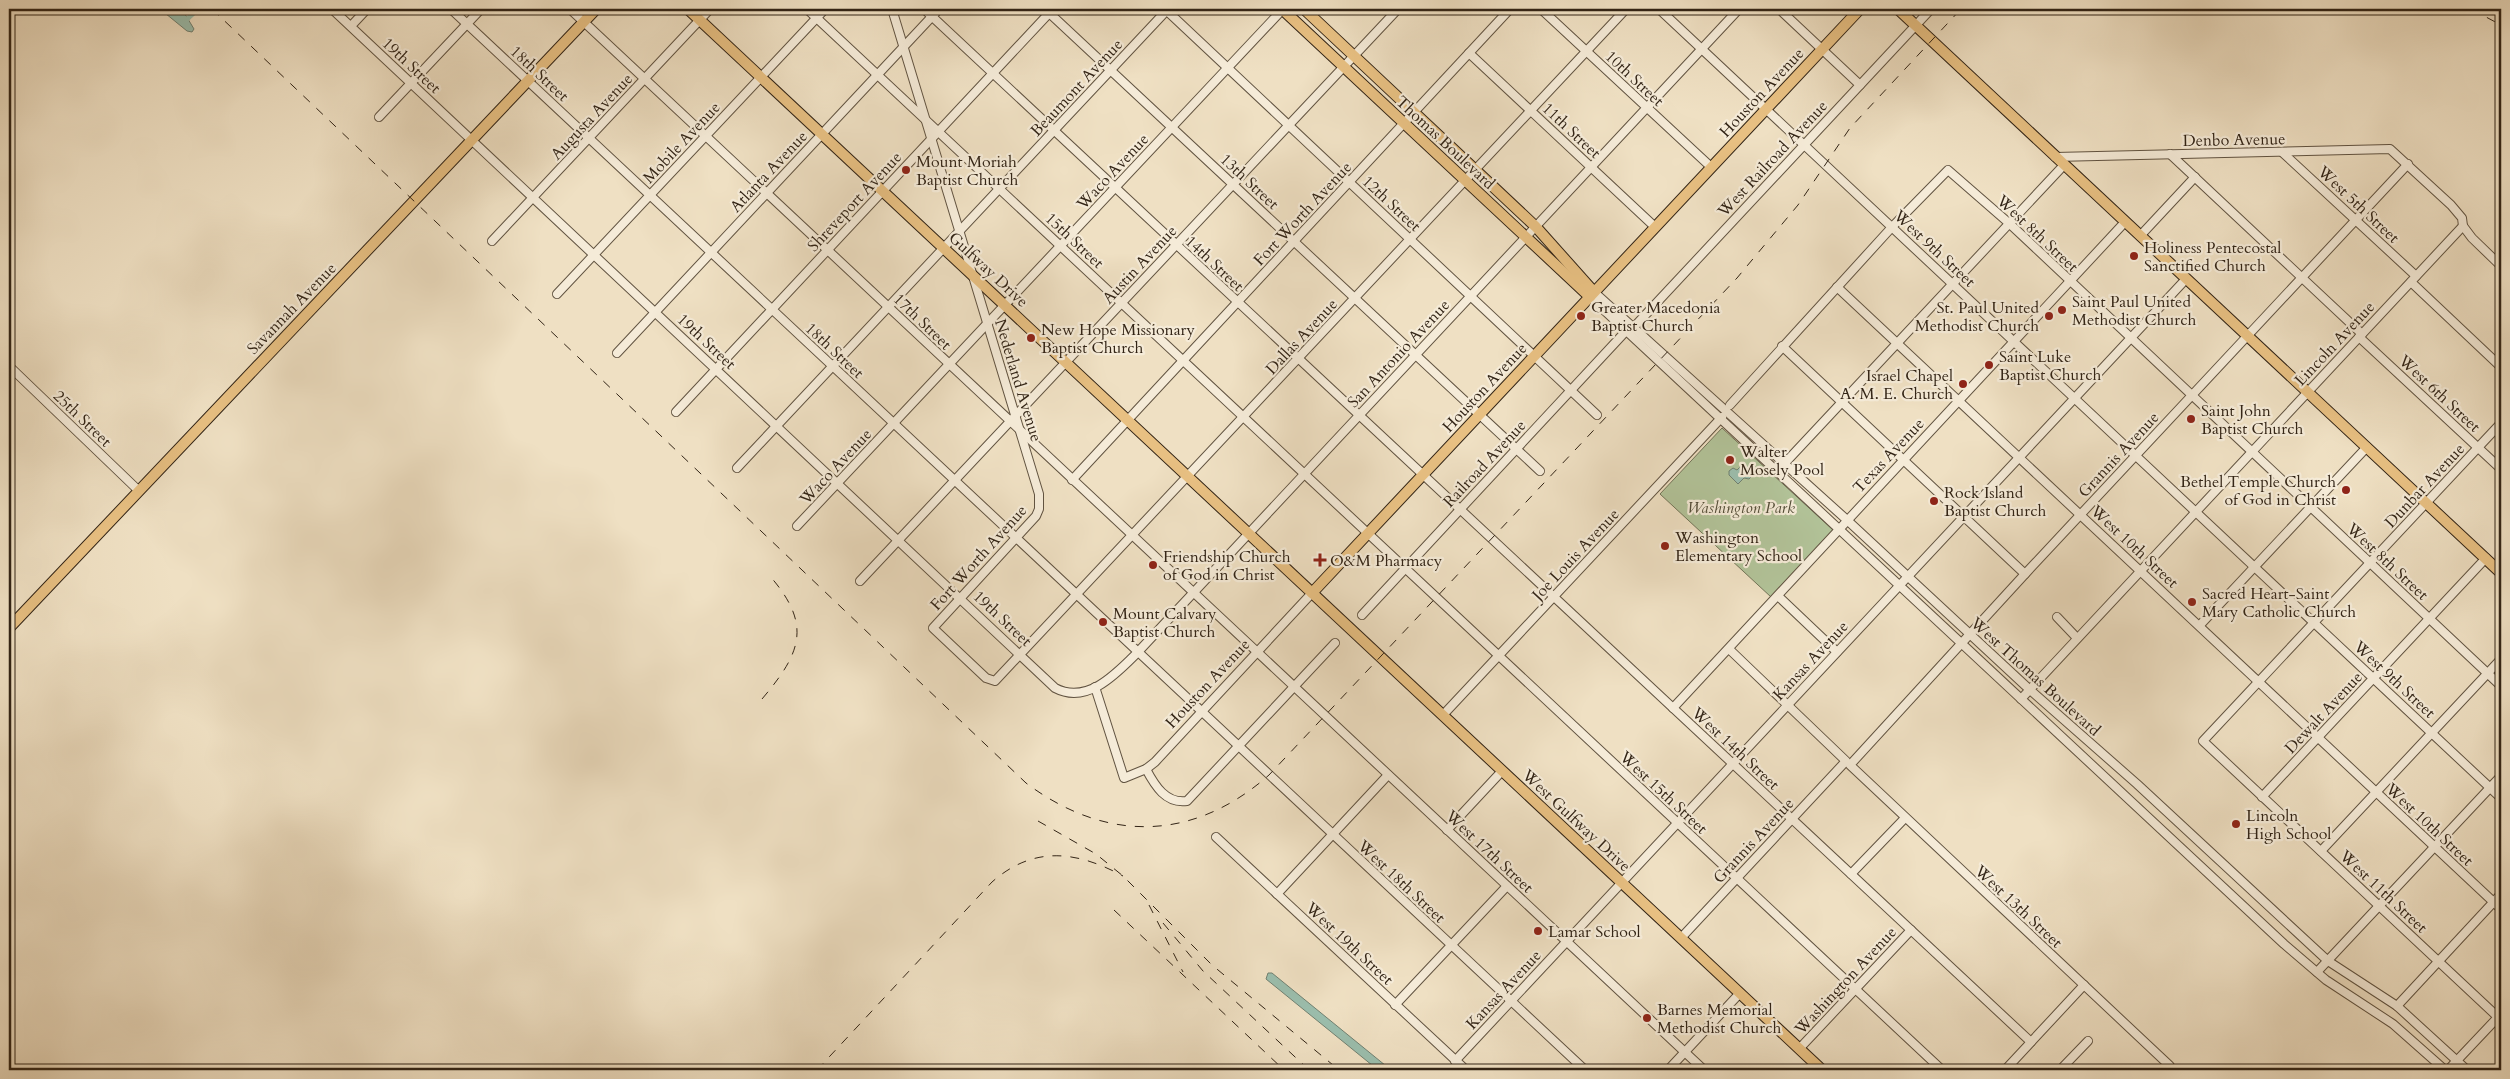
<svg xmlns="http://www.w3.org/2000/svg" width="2510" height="1079" viewBox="0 0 2510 1079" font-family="Cardo,serif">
  <rect width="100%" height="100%" fill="#efe0c3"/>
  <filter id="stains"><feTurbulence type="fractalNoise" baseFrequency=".004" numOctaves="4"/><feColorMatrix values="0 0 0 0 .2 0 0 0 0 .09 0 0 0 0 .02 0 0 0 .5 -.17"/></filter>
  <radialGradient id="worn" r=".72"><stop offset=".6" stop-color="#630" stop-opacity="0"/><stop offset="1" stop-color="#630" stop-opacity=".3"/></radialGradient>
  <polygon fill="#b2c399" stroke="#727458" points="1722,428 1833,530 1771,597 1660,494"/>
  <g fill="#9bbead" stroke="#718071">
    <polygon points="160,9 182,9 194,29 192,32 187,31"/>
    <polygon points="1743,464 1752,476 1749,479 1744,478 1738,484 1729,475 1729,471 1733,468 1737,470"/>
    <polygon points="1268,973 1272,973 1391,1070 1378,1070 1266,979"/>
  </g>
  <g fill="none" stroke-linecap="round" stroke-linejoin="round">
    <polyline stroke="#9bbead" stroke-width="5" points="185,21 198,9"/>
    <defs>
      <g id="minor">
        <path d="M 332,9 L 1055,688 C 1087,705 1116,674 1137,653 L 1739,9"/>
        <polyline points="451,9 1585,1070"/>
        <polyline points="570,9 1704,1070"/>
        <polyline points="807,9 1942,1070"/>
        <polyline points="892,9 1039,494 1039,509 1036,516 933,628 986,678 995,681 1626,9"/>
        <polyline points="924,9 2031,1042"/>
        <polyline points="1045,9 1540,471"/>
        <polyline points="1165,9 1597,415"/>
        <polyline points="1541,9 1711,167"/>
        <polyline points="1659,9 2501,798"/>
        <polyline points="1779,9 1860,85"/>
        <polyline points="351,26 367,9"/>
        <polyline points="1469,53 1655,227"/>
        <polyline points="379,117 481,9"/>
        <polyline points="2282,152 2416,276"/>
        <polyline points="2170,154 2362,334"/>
        <polyline points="2055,157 2390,149 2451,205 2462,218 2463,226 2472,238 2501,266"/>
        <polyline points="2140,236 2195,177"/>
        <polyline points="492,241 710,9"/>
        <polyline points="2411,282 2501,367"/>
        <polyline points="1837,287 2501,909"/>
        <polyline points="1594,292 1847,520 2029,689 2137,784 2328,961 2397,1006 2467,1070"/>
        <polyline points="557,294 825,9"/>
        <polyline points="1590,297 2284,944 2326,980 2393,1024 2445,1070"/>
        <polyline points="1634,327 1931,9"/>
        <polyline points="2359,337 2501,469"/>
        <polyline points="1782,346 2025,574"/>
        <polyline points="617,353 939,9"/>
        <polyline points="9,366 138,490"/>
        <polyline points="1730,405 1892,227 1948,170 2010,224 2501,686"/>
        <polyline points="676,412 1053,9"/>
        <polyline points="2501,423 2203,741 2501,1020"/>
        <polyline points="1784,464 2064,165"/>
        <polyline points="737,468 1168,9"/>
        <polyline points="1072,480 1510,9"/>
        <polyline points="797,526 1283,9"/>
        <polyline points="860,581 1398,9"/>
        <polyline points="1778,596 1837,652"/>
        <polyline points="1362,615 1626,331"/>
        <polyline points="2057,617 2077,638"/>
        <polyline points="2200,625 2367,447"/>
        <polyline points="1095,687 1124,778 1146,769 1155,762 1312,593"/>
        <polyline points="2021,699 2463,226"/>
        <polyline points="1673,708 2125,222"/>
        <polyline points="1443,715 1722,417"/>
        <path d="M 1146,769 C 1155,786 1166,804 1187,801 L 1335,643"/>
        <polyline points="2262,797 2486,558"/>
        <polyline points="1447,830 1502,771"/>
        <polyline points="1216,837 1466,1070"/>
        <polyline points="2321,851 2501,659"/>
        <polyline points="1851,874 1905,818"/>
        <polyline points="1277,894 1388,775"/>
        <polyline points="1681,938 1846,761 1729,649"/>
        <polyline points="2317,972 2501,776"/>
        <polyline points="1395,1005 1507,886"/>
        <polyline points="2397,1006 2501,894"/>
        <polyline points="1799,1049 1911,930"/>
        <polyline points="1455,1061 2186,279"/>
        <polyline points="1668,1070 1740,993"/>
        <polyline points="2005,1070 2084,985"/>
        <polyline points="2060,1070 2088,1041"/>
        <polyline points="2166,1070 2170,1066 1850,765 2025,574 2408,164"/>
        <polyline points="2448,1070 2500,1015"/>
      </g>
      <g id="major">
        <polyline points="688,9 1822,1070"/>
        <polyline points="1282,9 1590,297"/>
        <polyline points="1304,9 1536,227 1594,292"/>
        <polyline points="1898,9 2501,573"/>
        <polyline points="1312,593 1860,9"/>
        <polyline points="9,628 596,9"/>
      </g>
    </defs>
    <use href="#minor" stroke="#615341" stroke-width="10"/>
    <use href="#major" stroke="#322416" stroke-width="12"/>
    <use href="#minor" stroke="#f5ebd8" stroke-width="8"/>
    <use href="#major" stroke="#e8c082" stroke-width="10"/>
    <g stroke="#322416" stroke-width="1" stroke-dasharray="9 9" stroke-linecap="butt">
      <path d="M 212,9 L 1026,783 C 1106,843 1193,842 1269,775 L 1737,278 L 1798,205 L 1850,128 L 1961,9"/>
      <polyline points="2471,9 2501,25"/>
      <path d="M 762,699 C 801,653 813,625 769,575"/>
      <polyline points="1038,821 1096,854 1123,876 1212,965 1339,1070"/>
      <polyline points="1149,905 1183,972"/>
      <polyline points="1114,910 1284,1070"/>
      <polyline points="1163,923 1203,971 1309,1070"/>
      <path d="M 817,1070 L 992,882 C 1034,845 1077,851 1123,876"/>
    </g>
  </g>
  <g fill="#8f2418" stroke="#f5ebd8" stroke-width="2">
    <circle cx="906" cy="170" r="5"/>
    <circle cx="2134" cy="256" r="5"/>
    <circle cx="2062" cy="310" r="5"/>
    <circle cx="1581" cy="316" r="5"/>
    <circle cx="2049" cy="316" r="5"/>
    <circle cx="1031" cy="338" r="5"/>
    <circle cx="1989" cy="365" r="5"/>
    <circle cx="1963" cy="384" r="5"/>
    <circle cx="2191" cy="419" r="5"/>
    <circle cx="1730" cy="460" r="5"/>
    <circle cx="2346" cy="490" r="5"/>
    <circle cx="1934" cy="501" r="5"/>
    <circle cx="1665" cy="546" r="5"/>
    <path d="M1317.5 552.5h5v5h5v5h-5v5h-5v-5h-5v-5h5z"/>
    <circle cx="1153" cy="565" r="5"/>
    <circle cx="2192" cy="602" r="5"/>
    <circle cx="1103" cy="622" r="5"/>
    <circle cx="2236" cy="824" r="5"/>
    <circle cx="1538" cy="931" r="5"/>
    <circle cx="1647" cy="1018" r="5"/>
  </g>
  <g text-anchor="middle" stroke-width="4.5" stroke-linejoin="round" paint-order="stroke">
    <g font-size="16" fill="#322416" stroke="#f5ebd8">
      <text transform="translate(412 65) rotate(43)" y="6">19th Street</text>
      <text transform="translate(540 73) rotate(43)" y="6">18th Street</text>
      <text transform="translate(1635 78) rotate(43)" y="6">10th Street</text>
      <text transform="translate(1076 87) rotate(-47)" y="6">Beaumont Avenue</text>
      <text transform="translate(1761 92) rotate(-47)" y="6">Houston Avenue</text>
      <text transform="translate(591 116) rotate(-47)" y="6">Augusta Avenue</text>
      <text transform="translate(1572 130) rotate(43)" y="6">11th Street</text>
      <text transform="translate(2234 139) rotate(-1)" y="6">Denbo Avenue</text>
      <text transform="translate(681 142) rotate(-47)" y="6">Mobile Avenue</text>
      <text transform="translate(1446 142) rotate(43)" y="6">Thomas Boulevard</text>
      <text transform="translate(1772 158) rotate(-47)" y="6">West Railroad Avenue</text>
      <text transform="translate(768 171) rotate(-47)" y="6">Atlanta Avenue</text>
      <text transform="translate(1112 171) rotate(-47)" y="6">Waco Avenue</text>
      <text transform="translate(1250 181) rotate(43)" y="6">13th Street</text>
      <text transform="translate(854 201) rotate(-47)" y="6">Shreveport Avenue</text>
      <text transform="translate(1392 203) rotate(43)" y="6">12th Street</text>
      <text transform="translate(2359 204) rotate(43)" y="6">West 5th Street</text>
      <text transform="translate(1302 213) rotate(-47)" y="6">Fort Worth Avenue</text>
      <text transform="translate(2038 233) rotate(43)" y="6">West 8th Street</text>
      <text transform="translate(1075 240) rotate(43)" y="6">15th Street</text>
      <text transform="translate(1935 248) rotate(43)" y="6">West 9th Street</text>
      <text transform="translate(1215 263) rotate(43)" y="6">14th Street</text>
      <text transform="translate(1139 264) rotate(-47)" y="6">Austin Avenue</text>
      <text transform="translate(989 269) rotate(43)" y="6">Gulfway Drive</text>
      <text transform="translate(291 308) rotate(-46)" y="6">Savannah Avenue</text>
      <text transform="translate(923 321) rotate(44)" y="6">17th Street</text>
      <text transform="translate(1301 336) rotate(-47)" y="6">Dallas Avenue</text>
      <text transform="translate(707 341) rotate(43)" y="6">19th Street</text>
      <text transform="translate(2334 343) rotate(-47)" y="6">Lincoln Avenue</text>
      <text transform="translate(835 350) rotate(43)" y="6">18th Street</text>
      <text transform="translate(1398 353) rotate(-47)" y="6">San Antonio Avenue</text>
      <text transform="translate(1019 380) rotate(73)" y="6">Nederland Avenue</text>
      <text transform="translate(1484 387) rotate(-47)" y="6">Houston Avenue</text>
      <text transform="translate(2440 393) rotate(43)" y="6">West 6th Street</text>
      <text transform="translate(83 418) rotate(44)" y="6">25th Street</text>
      <text transform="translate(2118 454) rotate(-47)" y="6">Grannis Avenue</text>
      <text transform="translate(1888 455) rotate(-47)" y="6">Texas Avenue</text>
      <text transform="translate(1484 463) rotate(-47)" y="6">Railroad Avenue</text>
      <text transform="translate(835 466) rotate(-47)" y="6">Waco Avenue</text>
      <text transform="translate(2424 485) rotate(-47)" y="6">Dunbar Avenue</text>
      <text transform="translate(2135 546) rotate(43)" y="6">West 10th Street</text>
      <text transform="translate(1575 554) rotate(-47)" y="6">Joe Louis Avenue</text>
      <text transform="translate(978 557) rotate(-48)" y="6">Fort Worth Avenue</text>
      <text transform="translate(2388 561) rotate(43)" y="6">West 8th Street</text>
      <text transform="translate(1003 618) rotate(43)" y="6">19th Street</text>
      <text transform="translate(1810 660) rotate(-47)" y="6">Kansas Avenue</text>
      <text transform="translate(2036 676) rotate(42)" y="6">West Thomas Boulevard</text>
      <text transform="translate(2395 679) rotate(43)" y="6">West 9th Street</text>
      <text transform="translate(1207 683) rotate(-47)" y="6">Houston Avenue</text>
      <text transform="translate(2323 712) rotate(-47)" y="6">Dewalt Avenue</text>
      <text transform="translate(1736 748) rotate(43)" y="6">West 14th Street</text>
      <text transform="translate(1664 792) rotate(43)" y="6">West 15th Street</text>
      <text transform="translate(1577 820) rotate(43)" y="6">West Gulfway Drive</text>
      <text transform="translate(2430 824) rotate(43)" y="6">West 10th Street</text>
      <text transform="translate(1753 840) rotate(-47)" y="6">Grannis Avenue</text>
      <text transform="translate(1490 851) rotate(43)" y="6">West 17th Street</text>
      <text transform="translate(1402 881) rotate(43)" y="6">West 18th Street</text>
      <text transform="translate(2384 891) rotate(43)" y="6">West 11th Street</text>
      <text transform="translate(2019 906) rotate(43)" y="6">West 13th Street</text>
      <text transform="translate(1350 943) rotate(43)" y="6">West 19th Street</text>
      <text transform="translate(1845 980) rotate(-47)" y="6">Washington Avenue</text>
      <text transform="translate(1503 989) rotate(-47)" y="6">Kansas Avenue</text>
    </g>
    <g font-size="16" fill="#322416" stroke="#f5ebd8" text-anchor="start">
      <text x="916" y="167">Mount Moriah<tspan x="916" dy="18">Baptist Church</tspan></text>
      <text x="2144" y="253">Holiness Pentecostal<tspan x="2144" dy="18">Sanctified Church</tspan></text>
      <text x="2072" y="307">Saint Paul United<tspan x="2072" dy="18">Methodist Church</tspan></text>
      <text x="1591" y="313">Greater Macedonia<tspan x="1591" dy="18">Baptist Church</tspan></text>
      <text x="2039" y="313" text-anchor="end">St. Paul United<tspan x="2039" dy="18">Methodist Church</tspan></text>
      <text x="1041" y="335">New Hope Missionary<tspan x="1041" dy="18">Baptist Church</tspan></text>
      <text x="1999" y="362">Saint Luke<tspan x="1999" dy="18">Baptist Church</tspan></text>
      <text x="1953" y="381" text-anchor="end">Israel Chapel<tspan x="1953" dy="18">A. M. E. Church</tspan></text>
      <text x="2201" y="416">Saint John<tspan x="2201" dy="18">Baptist Church</tspan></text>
      <text x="1740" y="457">Walter<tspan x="1740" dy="18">Mosely Pool</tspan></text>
      <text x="2336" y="487" text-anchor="end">Bethel Temple Church<tspan x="2336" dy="18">of God in Christ</tspan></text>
      <text x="1944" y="498">Rock Island<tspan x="1944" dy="18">Baptist Church</tspan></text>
      <text x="1675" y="543">Washington<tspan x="1675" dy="18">Elementary School</tspan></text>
      <text x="1163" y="562">Friendship Church<tspan x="1163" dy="18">of God in Christ</tspan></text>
      <text x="1330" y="566">O&amp;M Pharmacy</text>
      <text x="2202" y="599">Sacred Heart-Saint<tspan x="2202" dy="18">Mary Catholic Church</tspan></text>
      <text x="1113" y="619">Mount Calvary<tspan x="1113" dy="18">Baptist Church</tspan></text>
      <text x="2246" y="821">Lincoln<tspan x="2246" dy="18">High School</tspan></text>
      <text x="1548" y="937">Lamar School</text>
      <text x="1657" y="1015">Barnes Memorial<tspan x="1657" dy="18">Methodist Church</tspan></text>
    </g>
    <g font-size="16" font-style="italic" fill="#524c37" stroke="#f5ebd8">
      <text x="1741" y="513">Washington Park</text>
    </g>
  </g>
  <rect width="2510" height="1079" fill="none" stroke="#efe0c3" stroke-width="30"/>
  <rect x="10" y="10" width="2490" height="1059" fill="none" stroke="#322416" stroke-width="2.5"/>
  <rect x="15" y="15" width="2480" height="1049" fill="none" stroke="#322416"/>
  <rect width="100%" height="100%" filter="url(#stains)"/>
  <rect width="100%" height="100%" fill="url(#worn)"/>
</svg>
